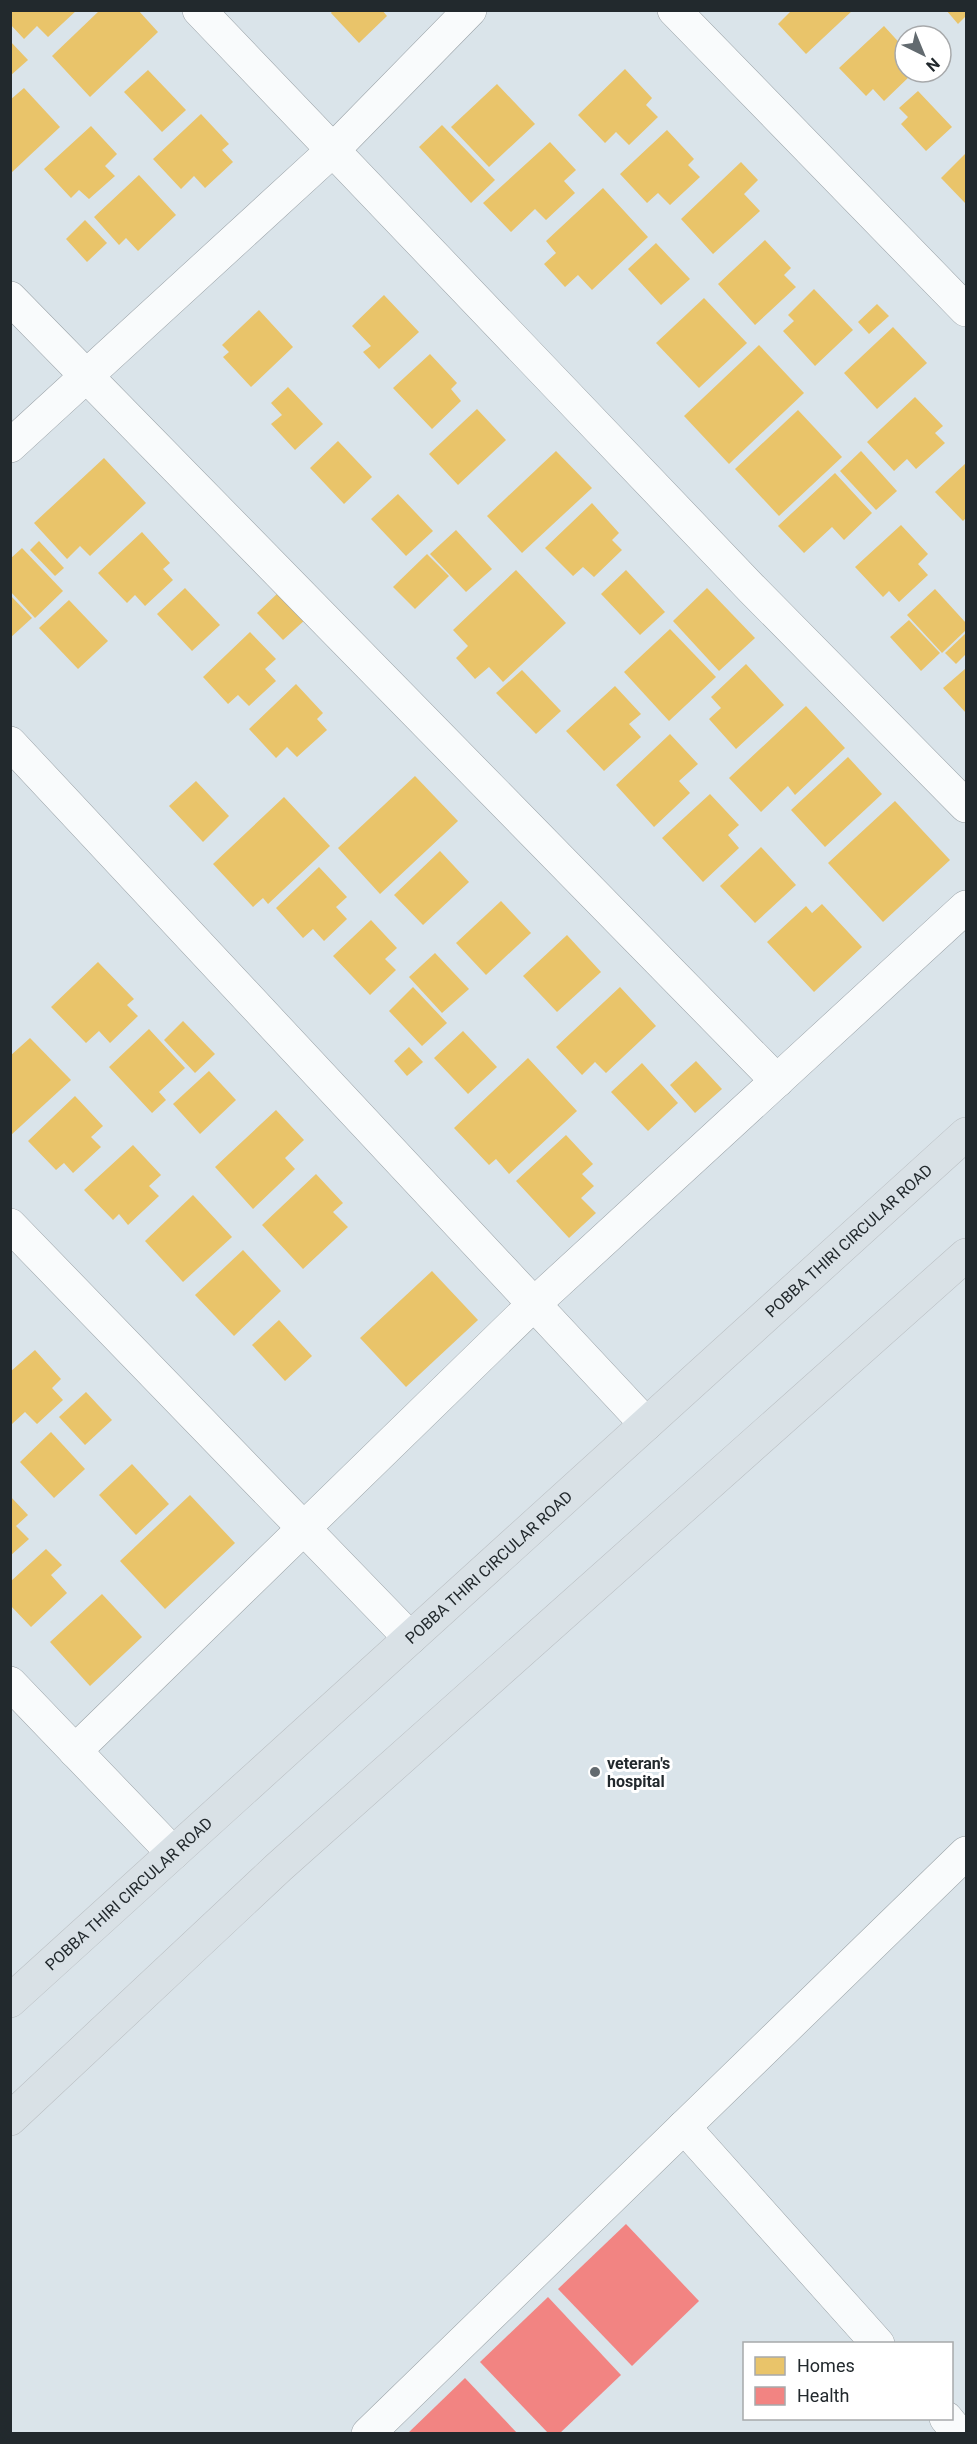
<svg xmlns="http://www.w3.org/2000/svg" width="977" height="2444" viewBox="0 0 977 2444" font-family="Roboto,sans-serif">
  <rect width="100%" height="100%" fill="#dae4ea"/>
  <g fill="#e9c46a">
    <polygon points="10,10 77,10 48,37 37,26 24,39 10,24"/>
    <polygon points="100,10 138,10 158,32 90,97 52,56"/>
    <polygon points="333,10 382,10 387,16 359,43 331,13"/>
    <polygon points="792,10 853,10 806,54 778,24"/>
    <polygon points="946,10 966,10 966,16 958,24"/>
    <polygon points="884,26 905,49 905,60 901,63 905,72 911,75 884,101 873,89 866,96 839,68"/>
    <polygon points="10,41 28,60 10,76"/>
    <polygon points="625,69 652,98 646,105 658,117 629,145 616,132 605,143 578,115"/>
    <polygon points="148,70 186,110 162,132 124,92"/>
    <polygon points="497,84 535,124 489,167 451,127"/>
    <polygon points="24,88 60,127 10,174 10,100"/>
    <polygon points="918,91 952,127 926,151 901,124 908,117 899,108"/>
    <polygon points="201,114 229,144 222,150 233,162 205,188 194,176 181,189 153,159"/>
    <polygon points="442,125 495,180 471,203 419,147"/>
    <polygon points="91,126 117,154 105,166 115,176 89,199 79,190 71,198 44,169"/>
    <polygon points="667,130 694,159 688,165 700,177 670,205 658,193 647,203 620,174"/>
    <polygon points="550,142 576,170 564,181 575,193 546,220 535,209 511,232 483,203"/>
    <polygon points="966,153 966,204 941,178"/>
    <polygon points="741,162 758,180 744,194 760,211 713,254 681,219"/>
    <polygon points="139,175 176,215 138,251 126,238 119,245 94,217"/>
    <polygon points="603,188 648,237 592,290 578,275 565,287 544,264 556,253 546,241"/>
    <polygon points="85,220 107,243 87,262 66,239"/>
    <polygon points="765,240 791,268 784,275 796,287 755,325 718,284"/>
    <polygon points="656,243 690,279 661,305 628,269"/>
    <polygon points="814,289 853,330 815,366 783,331 794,321 788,315"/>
    <polygon points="384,295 419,332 379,369 363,352 371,346 352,326"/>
    <polygon points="704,298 747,343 699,388 656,343"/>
    <polygon points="877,304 889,316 869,334 858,322"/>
    <polygon points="259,310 293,347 251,387 223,357 229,352 222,345"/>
    <polygon points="893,327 927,363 877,409 844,373"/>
    <polygon points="759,345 804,393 729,464 684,416"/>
    <polygon points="430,354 457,383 451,389 461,401 432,429 393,388"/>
    <polygon points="288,387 323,424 295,450 271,424 282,415 271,403"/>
    <polygon points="915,397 943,426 935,433 945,443 916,469 907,459 894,471 867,442"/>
    <polygon points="477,409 506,440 458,485 429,454"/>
    <polygon points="798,410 842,457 779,516 735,469"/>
    <polygon points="338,441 372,477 344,504 310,468"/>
    <polygon points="556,451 592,488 522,553 487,516"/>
    <polygon points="861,451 897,491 876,510 840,471"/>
    <polygon points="104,458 146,503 90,556 80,546 67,559 34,523"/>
    <polygon points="966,463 966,518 963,521 935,492"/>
    <polygon points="835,473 872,513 844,540 832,527 804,553 778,526"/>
    <polygon points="398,494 433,531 406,556 371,519"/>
    <polygon points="592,503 619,533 612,540 622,550 594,577 583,567 573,576 545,548"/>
    <polygon points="901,525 928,554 918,564 928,575 899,602 889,591 883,597 855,567"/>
    <polygon points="456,530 492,569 466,592 430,554"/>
    <polygon points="142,532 170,563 163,569 173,580 145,606 135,595 127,603 98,573"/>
    <polygon points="39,541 64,568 55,576 30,550"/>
    <polygon points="22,548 63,591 35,618 10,591 10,559"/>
    <polygon points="427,554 449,576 415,609 393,587"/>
    <polygon points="516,570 566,623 503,682 489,667 475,679 456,658 468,646 453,630"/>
    <polygon points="626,570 665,612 640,635 601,594"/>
    <polygon points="185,588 220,625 192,651 157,614"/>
    <polygon points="707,588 755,638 719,671 673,621"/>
    <polygon points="935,589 966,623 966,630 942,653 907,615"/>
    <polygon points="280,591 306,619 283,640 257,613"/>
    <polygon points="10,595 32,618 10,638"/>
    <polygon points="69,600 108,641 78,669 39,628"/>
    <polygon points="909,620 940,653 921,671 890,637"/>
    <polygon points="670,629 716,677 669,721 624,672"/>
    <polygon points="250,632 276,659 265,669 276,681 249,706 238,695 228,704 203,677"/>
    <polygon points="966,633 966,654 956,664 945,653"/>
    <polygon points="746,664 784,705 736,749 709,719 721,708 711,697"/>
    <polygon points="965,669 966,671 966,713 943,688"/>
    <polygon points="522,670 561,711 536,734 496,693"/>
    <polygon points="296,684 323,713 317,719 327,730 297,757 287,747 276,758 249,729"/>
    <polygon points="615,686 641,714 629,724 641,737 604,771 566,731"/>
    <polygon points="806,706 845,748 795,795 788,786 761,812 729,778"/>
    <polygon points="670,734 698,764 679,781 690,793 654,827 616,785"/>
    <polygon points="848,757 882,794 825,847 791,810"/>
    <polygon points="415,776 458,821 380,894 338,848"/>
    <polygon points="196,781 229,816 203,842 169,806"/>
    <polygon points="710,794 739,825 728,835 739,848 703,882 662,838"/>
    <polygon points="284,797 330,846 268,904 263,898 253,907 213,864"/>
    <polygon points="895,801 950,860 883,922 828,863"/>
    <polygon points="761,847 796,885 755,923 720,886"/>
    <polygon points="440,851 469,882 423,925 394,895"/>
    <polygon points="319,867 347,897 336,907 347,919 324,941 313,929 303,938 276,908"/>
    <polygon points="501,901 531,933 486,975 456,943"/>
    <polygon points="822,904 862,947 814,992 767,942 806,906 812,913"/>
    <polygon points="371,920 397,948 385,959 396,970 370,995 333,956"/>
    <polygon points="567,935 601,972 557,1012 523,976"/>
    <polygon points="435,953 469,989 442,1013 409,977"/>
    <polygon points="98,962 134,999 127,1005 138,1016 110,1043 99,1031 86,1043 51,1007"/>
    <polygon points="413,987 447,1023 422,1046 389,1011"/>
    <polygon points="620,987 656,1026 606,1073 595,1062 582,1075 556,1047"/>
    <polygon points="183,1021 215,1054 195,1073 164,1040"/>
    <polygon points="149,1029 185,1068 159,1092 166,1100 152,1113 109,1067"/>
    <polygon points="463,1031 497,1067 468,1094 434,1058"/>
    <polygon points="30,1038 71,1080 10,1136 10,1056"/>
    <polygon points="409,1047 423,1062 407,1076 394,1061"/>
    <polygon points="528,1058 577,1111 509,1174 496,1159 489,1165 454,1128"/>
    <polygon points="696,1061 722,1089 695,1113 670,1085"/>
    <polygon points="642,1063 678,1103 648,1131 611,1092"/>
    <polygon points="209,1071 236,1100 200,1134 173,1104"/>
    <polygon points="75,1096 103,1126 91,1137 101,1147 73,1173 64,1163 56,1170 28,1141"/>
    <polygon points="276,1110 304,1140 285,1158 295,1169 253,1209 215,1167"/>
    <polygon points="566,1135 593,1164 582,1174 594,1186 581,1198 596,1213 569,1238 516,1181"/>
    <polygon points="133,1145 161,1175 149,1186 159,1196 128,1225 119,1214 113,1220 84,1190"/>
    <polygon points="316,1174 343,1203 333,1212 348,1227 303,1269 262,1225"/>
    <polygon points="193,1195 232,1237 183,1282 145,1241"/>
    <polygon points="243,1250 281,1291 234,1336 195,1295"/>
    <polygon points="432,1271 478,1320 406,1387 360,1338"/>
    <polygon points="279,1320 312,1356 285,1381 252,1345"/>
    <polygon points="35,1350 61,1379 52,1388 63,1400 37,1424 25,1412 12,1424 10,1372"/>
    <polygon points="86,1392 112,1420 85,1445 59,1417"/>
    <polygon points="51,1432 85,1469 54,1498 20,1462"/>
    <polygon points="132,1464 169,1504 136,1535 99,1495"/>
    <polygon points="190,1495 235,1543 165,1609 120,1561"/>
    <polygon points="10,1496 28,1515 16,1526 29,1539 10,1556"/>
    <polygon points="46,1549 62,1565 51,1575 67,1593 31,1627 10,1605 10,1582"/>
    <polygon points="102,1594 142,1637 90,1686 50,1642"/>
  </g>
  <g fill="#f28482">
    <polygon points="626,2224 699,2301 632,2366 558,2289"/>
    <polygon points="548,2297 621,2375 559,2434 549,2434 480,2362"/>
    <polygon points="465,2378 518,2434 407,2434"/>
  </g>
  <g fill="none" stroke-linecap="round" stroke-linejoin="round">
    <defs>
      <g id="minor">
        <polyline points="199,10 753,590 966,806"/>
        <polyline points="674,10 966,310"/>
        <polyline points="10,298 777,1081"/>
        <polyline points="10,446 333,150 470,10"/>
        <polyline points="10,743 646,1424"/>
        <polyline points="10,1225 410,1638"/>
        <polyline points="10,1683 173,1853"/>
        <polyline points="75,1751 534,1304 966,907"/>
        <polyline points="684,2127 878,2344"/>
        <polyline points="946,2418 959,2434"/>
        <polyline points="368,2434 966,1853"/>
      </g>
      <g id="major">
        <path id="s1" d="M 10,2001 L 966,1134"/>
        <polyline points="10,2119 279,1867 966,1255"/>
      </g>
    </defs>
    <use href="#minor" stroke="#9aa2a7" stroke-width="34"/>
    <use href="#major" stroke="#b9bec2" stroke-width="34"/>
    <use href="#minor" stroke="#f9fbfc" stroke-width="33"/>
    <use href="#major" stroke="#d9e1e6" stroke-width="33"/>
  </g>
  <circle fill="#626a6f" stroke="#fff" stroke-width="2" cx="595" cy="1772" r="6"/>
  <g text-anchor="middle" stroke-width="6" stroke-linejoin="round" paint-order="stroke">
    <g font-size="16" fill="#22292d" stroke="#fff">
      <text dy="6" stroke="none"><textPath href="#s1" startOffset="1132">POBBA THIRI CIRCULAR ROAD</textPath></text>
      <text dy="6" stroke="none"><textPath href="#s1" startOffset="646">POBBA THIRI CIRCULAR ROAD</textPath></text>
      <text dy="6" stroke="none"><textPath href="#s1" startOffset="160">POBBA THIRI CIRCULAR ROAD</textPath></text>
    </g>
    <g font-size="16" font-weight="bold" fill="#22292d" stroke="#fff" text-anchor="start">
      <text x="607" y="1769">veteran's<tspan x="607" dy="18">hospital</tspan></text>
    </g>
  </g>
  <rect width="977" height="2444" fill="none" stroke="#22292d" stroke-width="24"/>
  <rect x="743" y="2342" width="210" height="78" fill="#ffffff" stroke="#a7a9ab" stroke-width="1.5"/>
  <rect x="755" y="2357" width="30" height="18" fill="#e9c46a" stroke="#a7a9ab" stroke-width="1.5"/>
  <text x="797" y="2372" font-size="18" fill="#22292d">Homes</text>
  <rect x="755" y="2387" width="30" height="18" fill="#f28482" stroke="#a7a9ab" stroke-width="1.5"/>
  <text x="797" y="2402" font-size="18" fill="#22292d">Health</text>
  <g transform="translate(923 54) rotate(137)"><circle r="28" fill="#ffffff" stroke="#a7a9ab" stroke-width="1.5"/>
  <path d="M0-4.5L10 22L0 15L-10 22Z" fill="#626a6f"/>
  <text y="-9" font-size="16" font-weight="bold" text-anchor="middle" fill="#22292d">N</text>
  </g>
</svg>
